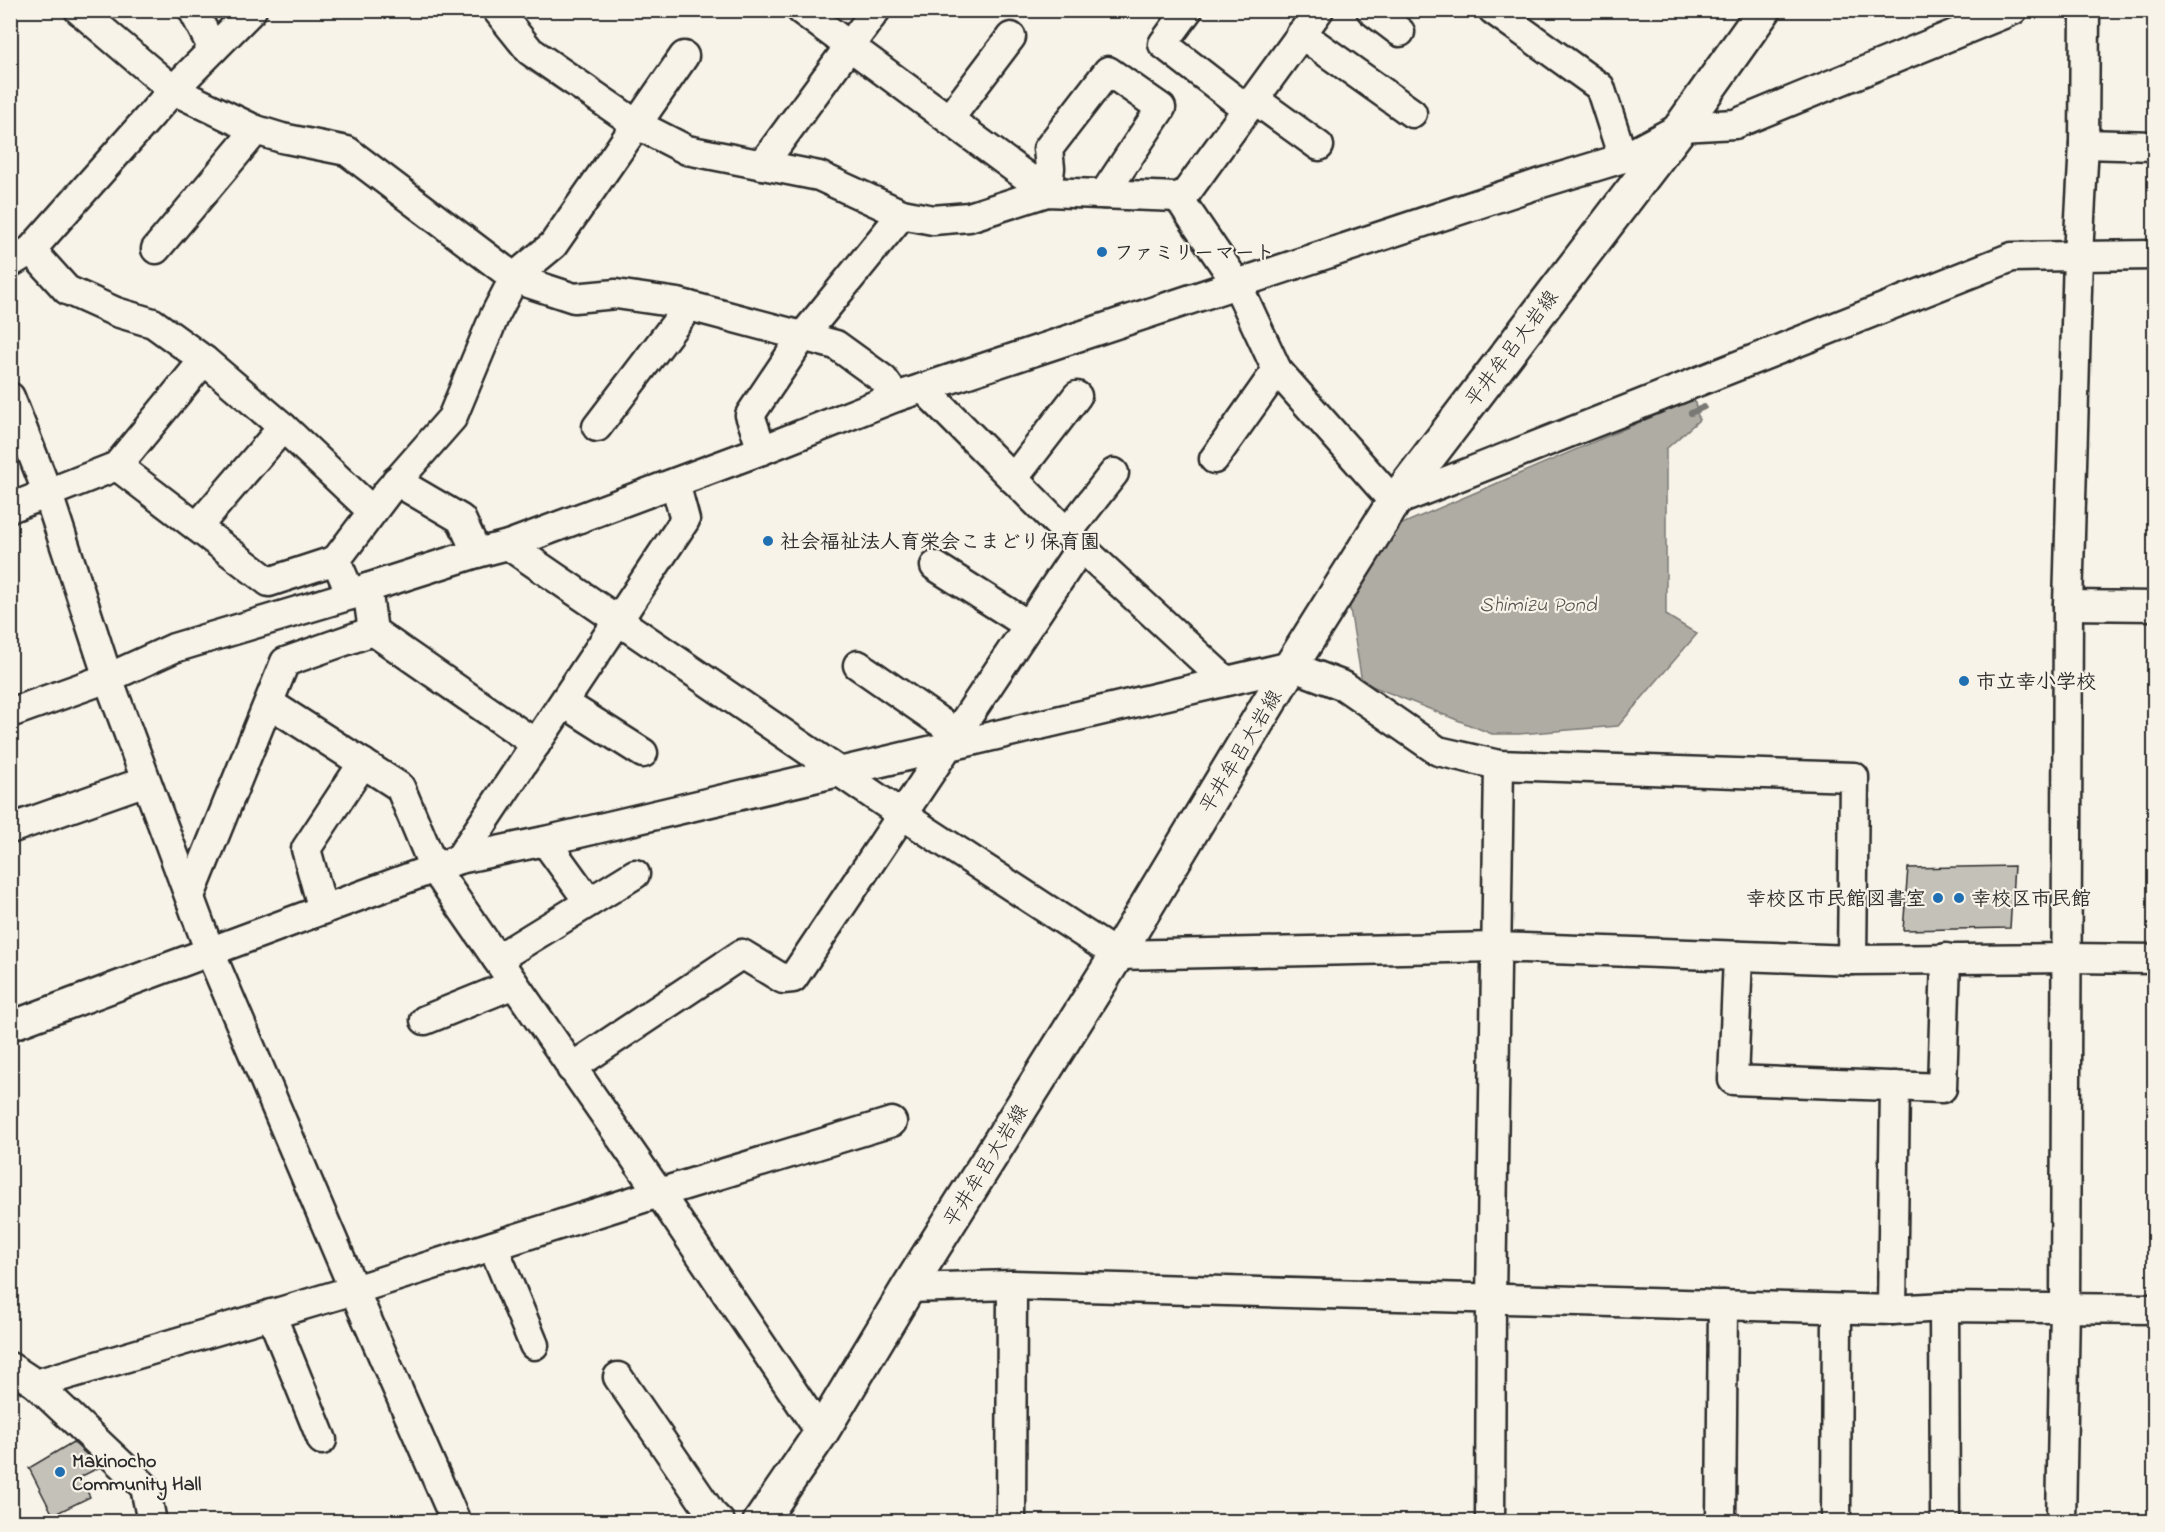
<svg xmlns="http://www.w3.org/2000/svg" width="2165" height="1532" viewBox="0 0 2165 1532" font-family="'Indie Flower','Klee One',sans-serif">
  <rect width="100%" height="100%" fill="#f7f3e8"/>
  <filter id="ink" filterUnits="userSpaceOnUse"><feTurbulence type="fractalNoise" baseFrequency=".0167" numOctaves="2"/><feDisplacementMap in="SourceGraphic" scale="12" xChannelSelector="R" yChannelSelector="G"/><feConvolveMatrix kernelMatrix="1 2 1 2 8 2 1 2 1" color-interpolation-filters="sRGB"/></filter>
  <g filter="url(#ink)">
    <polygon fill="#afaca4" stroke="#7a7874" stroke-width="1.5" points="1694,399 1699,420 1666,449 1666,615 1697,634 1618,726 1519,734 1492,734 1362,682 1349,603 1395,527"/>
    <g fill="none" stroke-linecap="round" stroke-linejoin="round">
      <g stroke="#7a7874" stroke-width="6">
        <polyline points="524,61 528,67 573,97"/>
        <polyline points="1691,413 1704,407"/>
      </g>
    </g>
    <g fill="#c4c1b9" stroke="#2b2b2b" stroke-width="1.5">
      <polygon points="2014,866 2010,928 1903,930 1908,868"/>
      <polygon points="73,1442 100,1467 80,1477 90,1497 53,1515 29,1468"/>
    </g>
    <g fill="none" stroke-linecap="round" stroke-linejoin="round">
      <defs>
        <g id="minor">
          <polyline points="79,10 173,90 256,130 282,138 347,151 516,279 574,298 616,294 678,303 836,345 883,379 896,397"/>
          <polyline points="193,10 213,49"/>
          <polyline points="497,10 530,51 636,124 687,150 819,176 902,214 933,220 969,217 1047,192 1178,197 1186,193 1319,10"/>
          <polyline points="801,10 1047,192 1050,168 1048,149 1108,71 1161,108 1104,194"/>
          <polyline points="1188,10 1163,44 1247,109"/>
          <polyline points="1371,10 1400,32"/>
          <polyline points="1493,10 1600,87 1623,158"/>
          <polyline points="1301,34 1412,113"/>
          <polyline points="1254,99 1319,146"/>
          <polyline points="949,119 1011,37"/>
          <polyline points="2084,144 2154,146"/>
          <polyline points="762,165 876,10"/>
          <polyline points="1178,197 1237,284 1277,370 1394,502 2012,257 2154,255"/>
          <polyline points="156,249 256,130"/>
          <polyline points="31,250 67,290 116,312 153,323 204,360 283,427 372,511"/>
          <polyline points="10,263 31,250 173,90 252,10"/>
          <polyline points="923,388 1081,547 1226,681"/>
          <polyline points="10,397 48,494 108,678 210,952 354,1290 456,1522"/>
          <polyline points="597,427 689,306"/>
          <polyline points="762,450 750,415 803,336 902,214"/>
          <polyline points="1214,459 1277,370"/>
          <polyline points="117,466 269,582 336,560"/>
          <polyline points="1013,479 1077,396"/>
          <polyline points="396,481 461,519 477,553"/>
          <polyline points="10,508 117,466 204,360"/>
          <polyline points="197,527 283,427"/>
          <polyline points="1067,533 1114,473"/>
          <polyline points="508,545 901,814 1117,955 1495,947 1852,960 2067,958 2154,959"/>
          <polyline points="935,566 1028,625"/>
          <polyline points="367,588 373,631 536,744"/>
          <polyline points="351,595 336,560 389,490 452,418 494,317 509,288 524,269 553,245 684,56"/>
          <polyline points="2068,605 2154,606"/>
          <polyline points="858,665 956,733"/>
          <polyline points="269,703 400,787 434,868 659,1193 821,1433"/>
          <polyline points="564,703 643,753"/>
          <polyline points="10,713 108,678 174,648 351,595 367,588 477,553 508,545 762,450 896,397 1538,184 1623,158 1681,127 1735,124 2013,10"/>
          <polyline points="10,829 146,781"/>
          <polyline points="545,841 589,902"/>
          <polyline points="459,859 685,520 675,483"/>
          <polyline points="190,896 285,662 373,631"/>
          <polyline points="323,910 306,849 363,763"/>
          <polyline points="1738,956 1733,1080 1942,1088 1946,958"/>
          <polyline points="497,959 635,874"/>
          <polyline points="425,1020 514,984"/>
          <polyline points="10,1026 459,859 545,841 1291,666 1344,686 1438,751 1499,765 1854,777 1852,960"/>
          <polyline points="571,1068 742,954 783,979 793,978 1081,547"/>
          <polyline points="493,1246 534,1345"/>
          <polyline points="908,1288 1012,1285 1892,1310 1944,1307 2154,1309"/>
          <polyline points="1944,1307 1945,1522"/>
          <polyline points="1892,1310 1895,1086"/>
          <polyline points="271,1314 322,1440"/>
          <polyline points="10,1367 36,1384 145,1487 152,1522"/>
          <polyline points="618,1377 711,1513 720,1522"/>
          <polyline points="36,1384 354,1290 659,1193 892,1122"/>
          <polyline points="1011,1522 1012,1285"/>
          <polyline points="1490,1522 1491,1299 1499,765"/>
          <polyline points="1721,1522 1723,1305"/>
          <polyline points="1836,1522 1837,1309"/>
          <polyline points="2061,1522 2065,1307 2068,605 2078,255 2084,144 2085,10"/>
        </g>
        <polyline id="major" points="760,1522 821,1433 908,1288 1117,955 1291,666 1394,502 1681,127 1764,10"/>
      </defs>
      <use href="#minor" stroke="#2b2b2b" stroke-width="33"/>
      <use href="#major" stroke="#2b2b2b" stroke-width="38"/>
      <use href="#minor" stroke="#f7f3e8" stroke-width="28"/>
      <use href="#major" stroke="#f7f3e8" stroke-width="33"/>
    </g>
  </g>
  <g fill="#1f6fb2" stroke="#f7f3e8" stroke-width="2">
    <circle cx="1102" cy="252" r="6"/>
    <circle cx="768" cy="541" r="6"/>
    <circle cx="1964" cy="681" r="6"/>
    <circle cx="1938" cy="898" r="6"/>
    <circle cx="1959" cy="898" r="6"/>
    <circle cx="60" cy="1472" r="6"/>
  </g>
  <g text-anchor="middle" stroke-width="4.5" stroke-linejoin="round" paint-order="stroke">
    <g font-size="20" font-weight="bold" fill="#2b2b2b" stroke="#f7f3e8" text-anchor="start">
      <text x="1114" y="259">ファミリーマート</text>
      <text x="780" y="548">社会福祉法人育栄会こまどり保育園</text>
      <text x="1976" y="688">市立幸小学校</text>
      <text x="1926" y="905" text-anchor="end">幸校区市民館図書室</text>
      <text x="1971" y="905">幸校区市民館</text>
      <text x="72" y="1467">Makinocho<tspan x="72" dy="23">Community Hall</tspan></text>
    </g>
    <g font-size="20" fill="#2b2b2b" stroke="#f7f3e8">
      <text transform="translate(1511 348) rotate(-53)" y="7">平井牟呂大岩線</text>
      <text transform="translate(1240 751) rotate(-59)" y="7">平井牟呂大岩線</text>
      <text transform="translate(985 1165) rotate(-58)" y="7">平井牟呂大岩線</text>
    </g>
    <g font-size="21" font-style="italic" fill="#53524f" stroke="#f7f3e8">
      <text x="1538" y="611">Shimizu Pond</text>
    </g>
  </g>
  <rect width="2165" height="1532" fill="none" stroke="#f7f3e8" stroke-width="36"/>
  <rect x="18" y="18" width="2129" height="1496" fill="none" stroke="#2b2b2b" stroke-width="2" filter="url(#ink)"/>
</svg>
